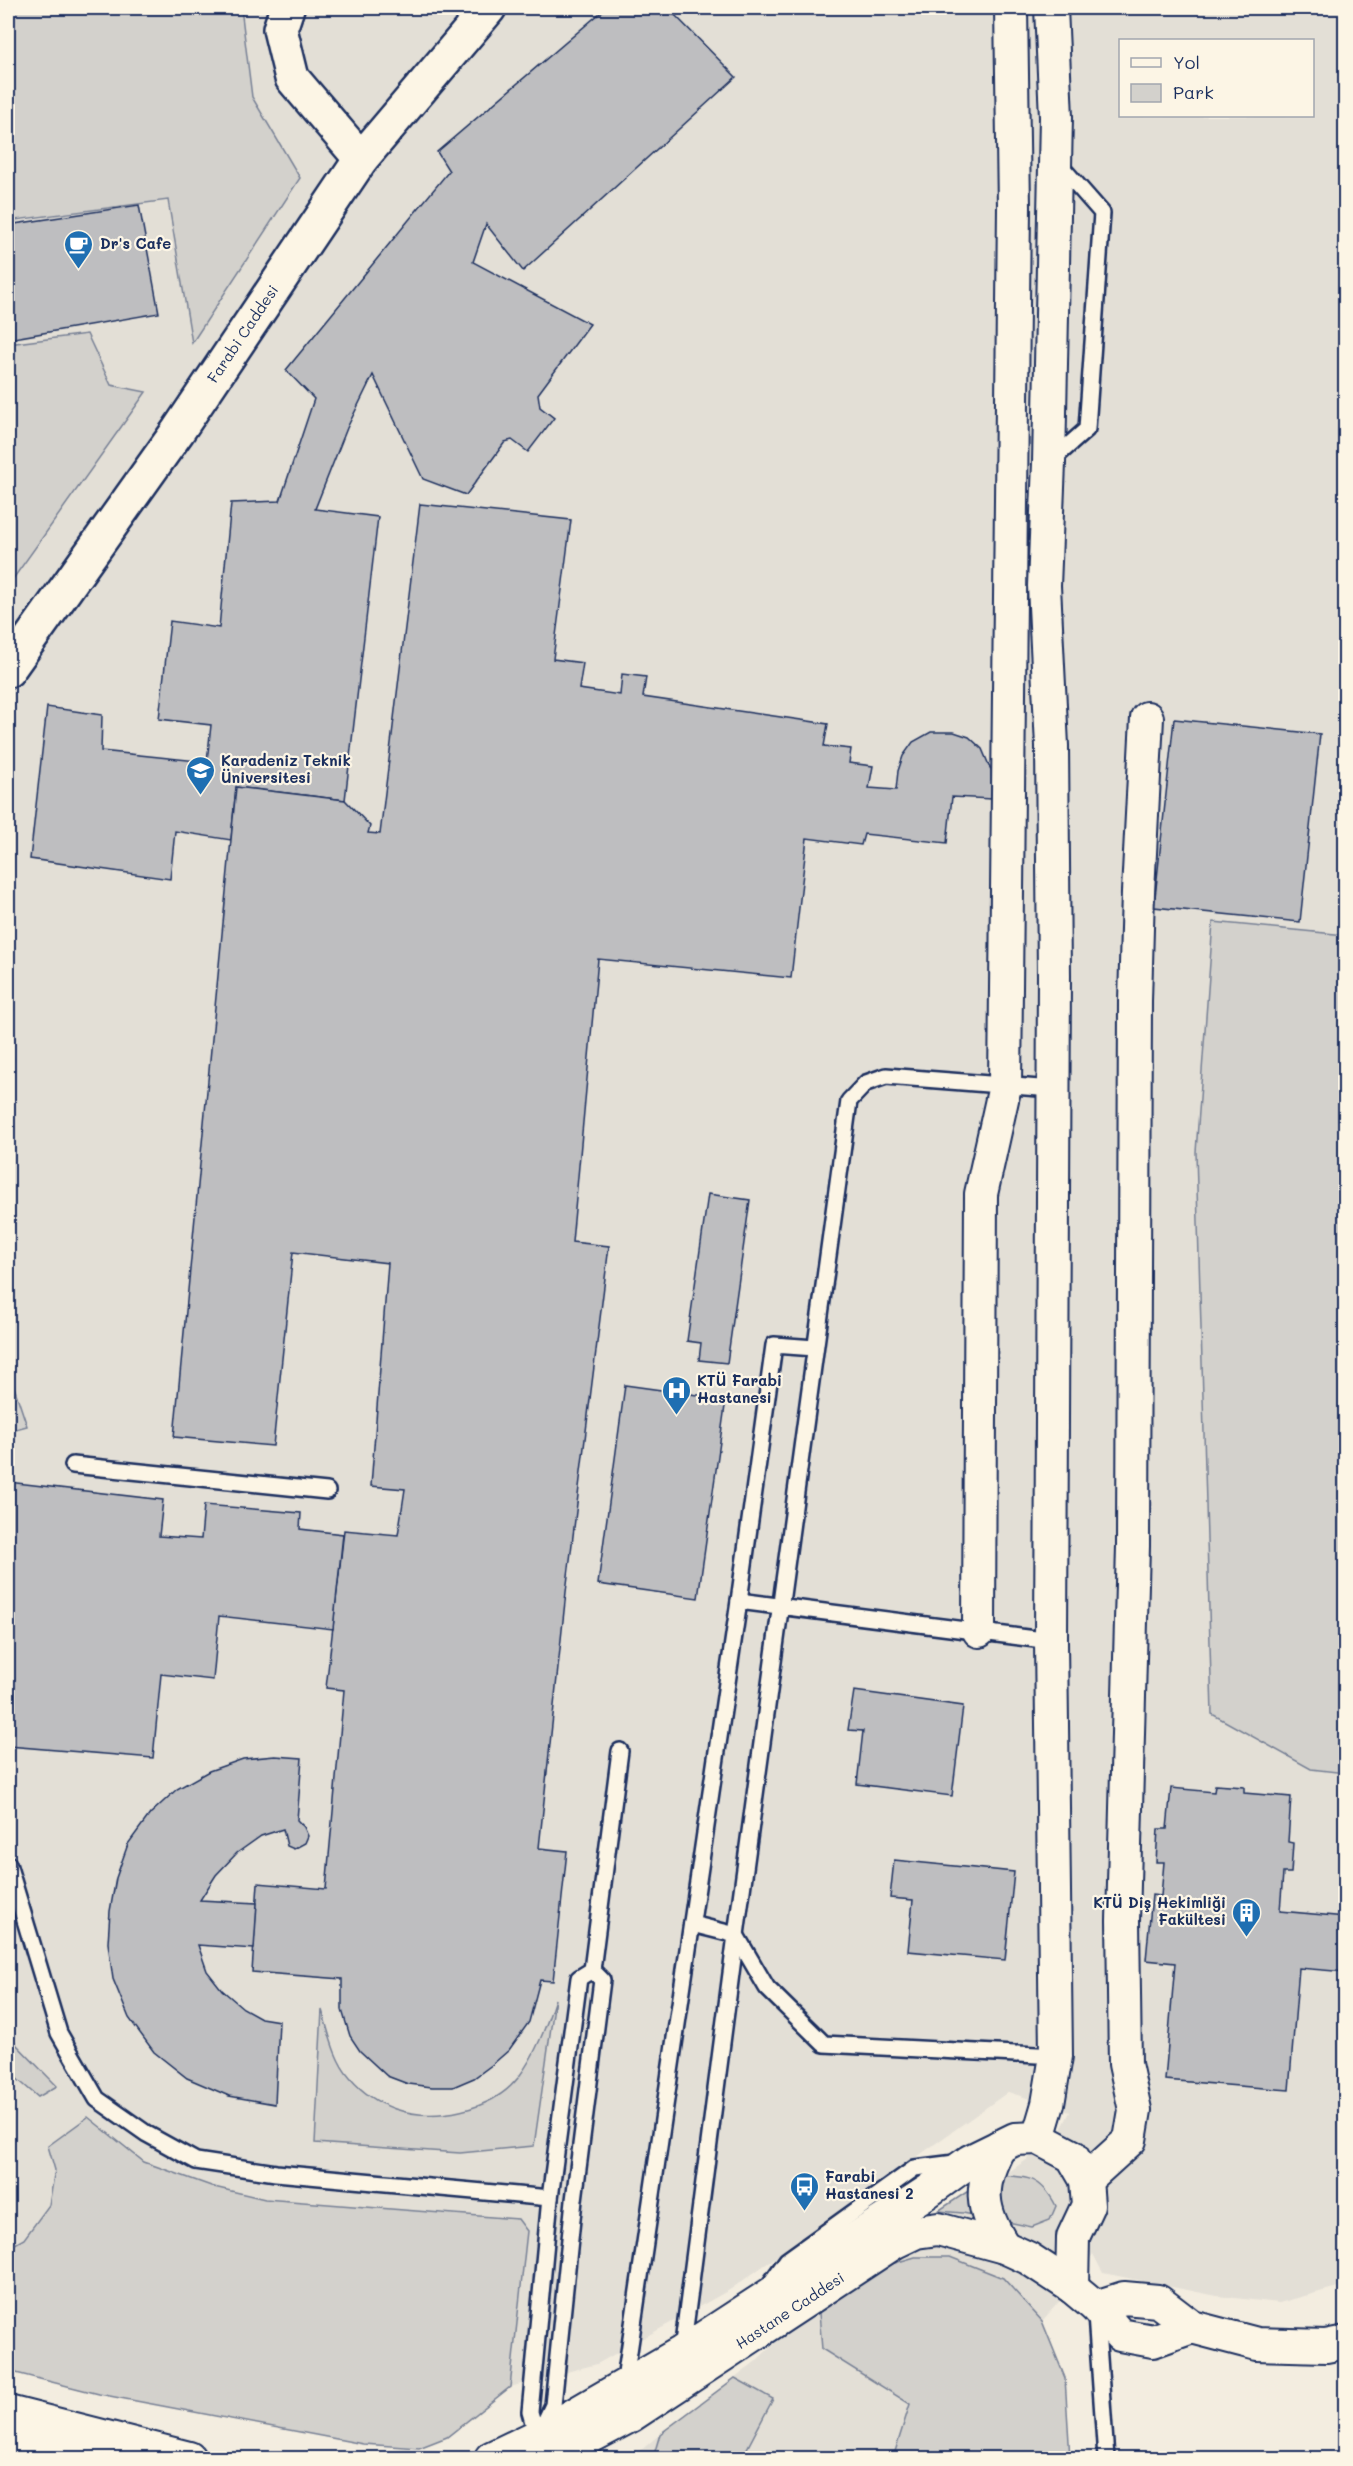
<svg xmlns="http://www.w3.org/2000/svg" width="1353" height="2466" viewBox="0 0 1353 2466" font-family="Mali,sans-serif">
  <rect width="100%" height="100%" fill="#f3ede0"/>
  <filter id="ink" filterUnits="userSpaceOnUse"><feTurbulence type="fractalNoise" baseFrequency=".0167" numOctaves="2"/><feDisplacementMap in="SourceGraphic" scale="12" xChannelSelector="R" yChannelSelector="G"/><feConvolveMatrix kernelMatrix="1 2 1 2 8 2 1 2 1" color-interpolation-filters="sRGB"/></filter>
  <g filter="url(#ink)">
    <path fill="#e3dfd6" fill-rule="evenodd" d="M 8,8 L 1345,8 L 1345,2285 L 1279,2303 L 1217,2296 L 1103,2273 L 1093,2254 L 1072,2287 L 1042,2321 L 1065,2378 L 1070,2458 L 632,2458 L 660,2434 L 755,2362 L 818,2301 L 1056,2140 L 1070,2112 L 1008,2092 L 731,2289 L 597,2364 L 510,2387 L 447,2437 L 419,2448 L 363,2444 L 99,2394 L 8,2371 ZM 1120,40 L 1312,40 L 1312,116 L 1120,116 Z"/>
    <g fill="#d3d1cc" stroke="#778095" stroke-width="1.5">
      <polygon points="8,8 241,8 252,97 300,178 192,343 168,200 8,221"/>
      <polygon points="87,334 111,385 146,392 8,586 8,344"/>
      <polygon points="1213,922 1345,935 1345,1773 1311,1769 1212,1714 1196,1152"/>
      <polygon points="8,1040 13,1058 8,1093"/>
      <polygon points="8,1369 27,1426 8,1431"/>
      <path d="M 555,1999 L 534,2146 L 460,2153 L 315,2143 L 322,2010 C 329,2033 334,2060 350,2078 C 362,2092 378,2103 395,2109 C 434,2122 492,2111 518,2078 C 536,2054 546,2027 555,1999 Z"/>
      <polygon points="8,2017 15,2043 57,2086 38,2097 8,2071"/>
      <polygon points="88,2117 144,2162 214,2187 265,2199 518,2219 527,2231 510,2387 447,2437 419,2448 363,2444 99,2394 8,2371 8,2248 24,2239 49,2205 55,2170 48,2146"/>
      <path d="M 991,2176 C 1024,2176 1040,2174 1056,2206 L 1050,2220 L 1032,2227 L 963,2213 L 938,2211 Z"/>
      <polygon points="915,2257 950,2257 1003,2278 1042,2321 1065,2378 1070,2458 893,2458 910,2404 822,2349 818,2301 861,2273"/>
      <polygon points="735,2378 773,2399 742,2458 653,2458 660,2434"/>
    </g>
    <g fill="#bebec0" stroke="#1b2f5e" stroke-width="1.5">
      <polygon points="606,8 668,8 736,77 523,271 486,224 473,262 590,324 538,394 540,407 554,418 528,452 512,440 505,442 466,495 423,479 373,375 347,428 315,509 378,517 345,800 236,787 231,840 175,831 170,879 30,859 47,707 102,715 101,751 207,762 211,725 159,719 170,621 219,628 231,503 280,501 314,399 286,370 449,171 437,152"/>
      <polygon points="139,205 159,313 8,339 8,225"/>
      <polygon points="420,504 571,520 553,659 583,663 579,689 620,695 622,674 646,677 643,697 828,724 824,746 851,749 849,763 873,766 869,788 896,790 898,771 903,756 913,742 931,732 954,732 969,737 982,749 991,770 992,799 952,797 947,843 864,834 861,845 807,838 791,978 598,959 572,1242 609,1246 566,1592 539,1848 567,1851 553,1981 540,1980 529,2022 509,2050 493,2064 474,2078 453,2087 432,2087 408,2084 387,2076 360,2051 350,2036 342,2010 342,1979 252,1972 258,1883 326,1889 344,1690 326,1688 344,1530 398,1535 405,1489 371,1486 388,1263 293,1252 273,1446 174,1437 236,787 345,800 370,826 368,833 380,834"/>
      <polygon points="1174,719 1320,734 1300,922 1154,907"/>
      <polygon points="708,1194 750,1200 727,1363 699,1360 701,1343 687,1341"/>
      <polygon points="625,1385 726,1399 698,1598 598,1584"/>
      <polygon points="8,1482 163,1500 159,1536 201,1539 204,1505 301,1513 300,1529 343,1534 333,1629 219,1616 213,1680 161,1674 153,1758 8,1746"/>
      <polygon points="854,1691 963,1706 952,1796 857,1784 863,1731 848,1730"/>
      <polygon points="275,1756 302,1758 297,1820 304,1827 308,1836 305,1843 294,1849 287,1846 283,1829 261,1836 237,1853 216,1875 200,1900 257,1903 254,1949 198,1945 207,1971 222,1990 243,2008 261,2018 279,2021 275,2104 229,2096 187,2078 154,2052 129,2018 113,1979 108,1943 110,1911 116,1878 128,1844 150,1814 177,1789 209,1771 243,1759"/>
      <polygon points="1215,1785 1244,1787 1244,1793 1291,1797 1288,1842 1293,1843 1291,1873 1283,1873 1280,1911 1346,1917 1346,1972 1299,1968 1289,2090 1165,2080 1175,1963 1146,1960 1152,1895 1161,1896 1164,1862 1156,1862 1158,1829 1167,1829 1171,1788 1214,1792"/>
      <polygon points="894,1860 1014,1872 1005,1960 908,1951 913,1900 890,1898"/>
    </g>
    <g fill="none" stroke-linecap="round" stroke-linejoin="round">
      <defs>
        <g id="lane">
          <polyline points="1051,461 1087,429 1102,213 1058,163"/>
          <polyline points="73,1465 327,1491"/>
          <polyline points="739,1601 1051,1641"/>
          <polyline points="8,1864 59,2033 97,2099 147,2134 196,2161 276,2173 550,2198"/>
          <polyline points="692,1924 736,1935 767,1988 824,2044 1056,2056"/>
          <polyline points="770,2284 787,2260 915,2168 955,2163"/>
          <polyline points="1096,2315 1106,2458"/>
          <polyline points="682,2351 736,1935 849,1101 866,1083 886,1076 1052,1089"/>
          <polyline points="624,2386 739,1601 774,1345 815,1348"/>
          <polyline points="542,2428 553,2405 574,2200 602,1980 592,1970"/>
          <polyline points="537,2436 530,2412 550,2198 579,1978 592,1970 620,1751"/>
        </g>
        <g id="street">
          <polyline points="979,1631 981,1194 1005,1086 1014,207 1011,8"/>
          <polyline points="1038,2138 1048,2104 1056,2056 1051,1641 1054,975 1052,746 1044,586 1049,463 1056,117 1051,8"/>
          <path d="M 1000,2146 C 978,2186 980,2209 1004,2247"/>
          <polyline points="1086,2180 1130,2140 1135,2110 1125,2064 1123,1921 1133,1546 1135,1001 1138,892 1147,718"/>
          <polyline points="1096,2307 1124,2298 1158,2301 1192,2327 1257,2344 1326,2346 1346,2342"/>
          <polyline points="8,2412 189,2458"/>
          <polyline points="8,2437 93,2458"/>
          <polyline points="491,2458 537,2436 682,2352 927,2192 970,2161 1015,2139 1038,2138 1072,2156 1086,2180 1088,2205 1073,2237 1072,2287"/>
          <path id="s1" d="M 550,2458 L 632,2415 L 895,2242 L 916,2232 L 938,2229 L 1004,2247 L 1028,2258 L 1072,2287 L 1096,2307 L 1120,2335 L 1153,2341 L 1192,2327"/>
        </g>
        <g id="secondary">
          <polyline points="287,8 280,29 292,78 361,159"/>
          <path id="s2" d="M 8,670 L 178,431 L 361,159 L 489,8"/>
        </g>
      </defs>
      <use href="#lane" stroke="#1b2f5e" stroke-width="20"/>
      <use href="#street" stroke="#1b2f5e" stroke-width="36"/>
      <use href="#secondary" stroke="#1b2f5e" stroke-width="38"/>
      <use href="#lane" stroke="#fcf5e5" stroke-width="15"/>
      <use href="#street" stroke="#fcf5e5" stroke-width="32"/>
      <use href="#secondary" stroke="#fcf5e5" stroke-width="33"/>
    </g>
  </g>
  <defs>
    <symbol id="cafe-pin" viewBox="-11 -11 22 30"><path d="M0 17L-7.5 6A9.5 9.5 0 1 1 7.5 6Z" fill="#1f6fb2" stroke="#fcf5e5"/><path d="M-5.5-4.5H6V0H3Q3 3.5 0 3.5H-2.5Q-5.5 3.5-5.5 0ZM3-3.2v2h1.7v-2ZM-6 4.5H4V6H-6Z" fill="#fff"/></symbol>
    <symbol id="university-pin" viewBox="-11 -11 22 30"><path d="M0 17L-7.5 6A9.5 9.5 0 1 1 7.5 6Z" fill="#1f6fb2" stroke="#fcf5e5"/><path d="M0-5L7-2L0 1L-7-2ZM-4 1L0 2.5L4 1V4Q0 6-4 4Z" fill="#fff"/></symbol>
    <symbol id="hospital-pin" viewBox="-11 -11 22 30"><path d="M0 17L-7.5 6A9.5 9.5 0 1 1 7.5 6Z" fill="#1f6fb2" stroke="#fcf5e5"/><path d="M-5-5h3v3.5h4V-5h3V5h-3V1.5h-4V5h-3Z" fill="#fff"/></symbol>
    <symbol id="building-pin" viewBox="-11 -11 22 30"><path d="M0 17L-7.5 6A9.5 9.5 0 1 1 7.5 6Z" fill="#1f6fb2" stroke="#fcf5e5"/><path d="M-4-6H4V6H1V3H-1V6H-4ZM-2.5-4.3h1.7v1.8h-1.7ZM.8-4.3h1.7v1.8H.8ZM-2.5-1h1.7V.8h-1.7ZM.8-1h1.7V.8H.8Z" fill="#fff"/></symbol>
    <symbol id="bus-pin" viewBox="-11 -11 22 30"><path d="M0 17L-7.5 6A9.5 9.5 0 1 1 7.5 6Z" fill="#1f6fb2" stroke="#fcf5e5"/><path d="M-5-6H5V4H4V6H2V4H-2V6H-4V4H-5ZM-3.5-4V0h7V-4ZM-3.5 1.2v1.5H-2V1.2ZM2 1.2v1.5H3.5V1.2Z" fill="#fff"/></symbol>
  </defs>
  <g fill-rule="evenodd">
    <use href="#cafe-pin" x="62" y="228" width="33" height="45"/>
    <use href="#university-pin" x="184" y="754" width="33" height="45"/>
    <use href="#hospital-pin" x="660" y="1374" width="33" height="45"/>
    <use href="#building-pin" x="1230" y="1896" width="33" height="45"/>
    <use href="#bus-pin" x="788" y="2170" width="33" height="45"/>
  </g>
  <g text-anchor="middle" stroke-width="4.5" stroke-linejoin="round" paint-order="stroke">
    <g font-size="15" font-weight="bold" fill="#1b2f5e" stroke="#fcf5e5" text-anchor="start">
      <text x="100" y="249">Dr's Cafe</text>
      <text x="221" y="766">Karadeniz Teknik<tspan x="221" dy="17">Üniversitesi</tspan></text>
      <text x="697" y="1386">KTÜ Farabi<tspan x="697" dy="17">Hastanesi</tspan></text>
      <text x="1226" y="1908" text-anchor="end">KTÜ Diş Hekimliği<tspan x="1226" dy="17">Fakültesi</tspan></text>
      <text x="825" y="2182">Farabi<tspan x="825" dy="17">Hastanesi 2</tspan></text>
    </g>
    <g font-size="15" fill="#1b2f5e" stroke="#fcf5e5">
      <text dy="5" stroke="none"><textPath href="#s2" startOffset="410">Farabi Caddesi</textPath></text>
      <text dy="5" stroke="none"><textPath href="#s1" startOffset="282">Hastane Caddesi</textPath></text>
    </g>
  </g>
  <rect width="1353" height="2466" fill="none" stroke="#fcf5e5" stroke-width="30"/>
  <rect x="15" y="15" width="1323" height="2436" fill="none" stroke="#1b2f5e" stroke-width="2" filter="url(#ink)"/>
  <rect x="1119" y="39" width="195" height="78" fill="#fcf5e5" stroke="#a2a6af" stroke-width="1.5"/>
  <rect x="1131" y="58" width="30" height="9" fill="#fcf5e5" stroke="#a2a6af" stroke-width="1.5"/>
  <text x="1173" y="69" font-size="18" fill="#1b2f5e">Yol</text>
  <rect x="1131" y="84" width="30" height="18" fill="#d3d1cc" stroke="#a2a6af" stroke-width="1.5"/>
  <text x="1173" y="99" font-size="18" fill="#1b2f5e">Park</text>
</svg>
